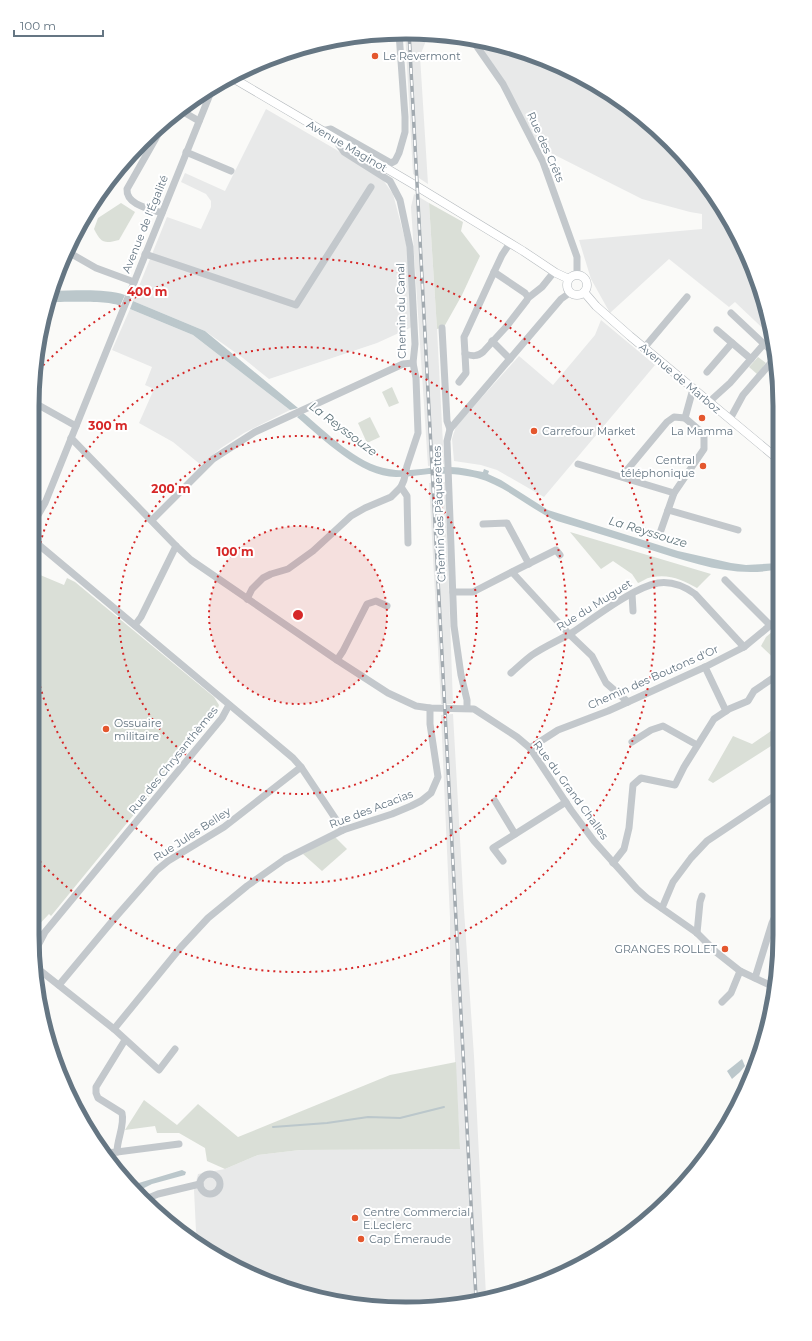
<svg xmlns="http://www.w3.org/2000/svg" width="812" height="1341" viewBox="0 0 812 1341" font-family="Montserrat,sans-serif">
  <rect width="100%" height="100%" fill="#fafaf8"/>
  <g fill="#e8e9e9">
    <polygon points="405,32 426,34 427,38 420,56 428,184 413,174"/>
    <polygon points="473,39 479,39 549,61 614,95 687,159 730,219 767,309 772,337 735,302 729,307 669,259 610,313 591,279 579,240 702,229 702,214 690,212 642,199 535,145"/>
    <polygon points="266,109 335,149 383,180 393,194 407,247 412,327 377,343 269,379 243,358 205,331 133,301 167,217 201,229 211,207 211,201 206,194 181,182 185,173 225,191"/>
    <polygon points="414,194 429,203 437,329 444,464 428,466 411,207"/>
    <polygon points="130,309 193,335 290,410 244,433 221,448 201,465 173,442 139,423 154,389 145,385 152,367 112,350"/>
    <polygon points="601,320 655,365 544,497 497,470 481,465 454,461 452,439 456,426 519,356 553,385 595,335"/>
    <polygon points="445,482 453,704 441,704 429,483"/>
    <polygon points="453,714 464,910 474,1056 486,1296 406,1309 286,1289 198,1242 196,1231 194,1190 198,1174 225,1169 258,1155 300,1150 460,1149 450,969 450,918 441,715"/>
  </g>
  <g fill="#dadfd7">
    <path d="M 121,203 L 135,212 L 119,240 C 104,244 101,243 94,229 L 98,218 Z"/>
    <polygon points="429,203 463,222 461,231 480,256 462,295 444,327 437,329"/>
    <polygon points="758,357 766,363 757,374 749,367"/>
    <polygon points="392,387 399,403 389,407 382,392"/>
    <polygon points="370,417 380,437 367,443 358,423"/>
    <path d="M 570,532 L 711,574 L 697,588 C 683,580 670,574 653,577 C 648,577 643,581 638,583 L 632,574 L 613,561 L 601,569 Z"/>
    <polygon points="33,572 64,585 67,578 75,582 214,697 219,705 216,714 51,916 49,914 32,932"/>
    <polygon points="779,626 779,663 761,646 766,637"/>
    <polygon points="779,706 779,741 713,783 708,780 733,736 752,744 771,731"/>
    <polygon points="334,836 347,849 322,871 303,854"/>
    <polygon points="456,1062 460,1149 300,1150 258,1155 225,1169 207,1161 205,1148 179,1133 157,1133 155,1126 125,1130 144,1100 177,1125 198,1104 238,1137 390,1075"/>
  </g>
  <g fill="#bbc7cb">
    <path d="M 51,291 C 74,291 103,288 125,295 L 120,306 C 111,300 62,302 49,302 Z"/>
    <polygon points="133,301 205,331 298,408 290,410 193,335 130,309"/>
    <path d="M 303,413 C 328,433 356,464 389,469 C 408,473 430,466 450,467 C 461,467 472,470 483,472 L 484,469 L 489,471 L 488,474 L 501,480 L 548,510 L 678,551 L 731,563 L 746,565 L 779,563 L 779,569 C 734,579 690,562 648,549 C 617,539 587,530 557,521 C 529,509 507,486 477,478 C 463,474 444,473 429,474 C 418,475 407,477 396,477 C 361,477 323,439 297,417 Z"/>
    <polygon points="742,1059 745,1066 740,1072 732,1079 727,1071"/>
    <polygon points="182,1170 186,1172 185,1175 152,1184 138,1191 132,1185"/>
  </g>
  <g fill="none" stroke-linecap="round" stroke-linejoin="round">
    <polyline stroke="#bbc7cb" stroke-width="2" points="273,1127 327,1123 368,1117 400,1118 444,1107"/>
    <defs>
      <g id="major">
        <polyline points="231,77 413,184 523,251 556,273 569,279"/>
        <circle cx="577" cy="285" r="10"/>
        <polyline points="584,292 596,306 630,336 779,460"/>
        <polyline points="714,1146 719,1138"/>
      </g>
    </defs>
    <use href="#major" stroke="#b5babe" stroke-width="9"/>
    <g stroke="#c3c8cc" stroke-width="7">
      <polyline points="471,38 503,84 543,162 577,257 577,275"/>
      <polyline points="180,110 199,121"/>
      <polyline points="322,131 331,129 391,163 395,161 399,153 405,132 405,117 399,33"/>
      <polyline points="186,152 231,171"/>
      <path d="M 162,213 C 150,209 126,205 127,189 L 165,122"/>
      <polyline points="68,252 96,268 134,282"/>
      <polyline points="145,254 296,305 371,187"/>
      <polyline points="64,261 109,181"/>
      <path d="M 494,272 L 525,293 L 528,297 L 527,300 L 506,327 L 483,352 C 477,357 472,356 465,354 L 464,337 L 466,333 Z"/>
      <polyline points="494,272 502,255 510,243"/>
      <polyline points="528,298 542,287 554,272"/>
      <polyline points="731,313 764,344"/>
      <polyline points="442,328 447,421 450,429"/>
      <polyline points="717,330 751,359"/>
      <polyline points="492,341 510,359"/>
      <polyline points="644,348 687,297"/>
      <polyline points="707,372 732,343"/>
      <polyline points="459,382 466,373 465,354"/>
      <polyline points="33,402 76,426"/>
      <polyline points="709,402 730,383 764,344 774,353"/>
      <polyline points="730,419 743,395 775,358"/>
      <polyline points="71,438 176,546 191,560 337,660 388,693 416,706 430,708 474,709 517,737 530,748 571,810 594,841 637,889 647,898 697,933 716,952 740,971 774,987"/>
      <polyline points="578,464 674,493"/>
      <polyline points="623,477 627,470 667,422 674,417 685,418 693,389"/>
      <polyline points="401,487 407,496 408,543"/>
      <polyline points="668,510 738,530"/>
      <polyline points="33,512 43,504"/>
      <polyline points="152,520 213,459 255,432 403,364 413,363"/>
      <polyline points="483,524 507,523 529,564"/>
      <polyline points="33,531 34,522 45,503 213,87"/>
      <polyline points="660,533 674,493 704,449 704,435 699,430 685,418"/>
      <polyline points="33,540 293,758 301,767 343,830"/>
      <polyline points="512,572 556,550 560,555"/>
      <polyline points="725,580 770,625"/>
      <polyline points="453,592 473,592 512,572 569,634 592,656 606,683 628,702"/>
      <polyline points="632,594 633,611"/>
      <polyline points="247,599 252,589 263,578 271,574 288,569 313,551 351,516 365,508 391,497 401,487 404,480 407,466 418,433 416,378 413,363 415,344 410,247 400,200 390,181 344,152 334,138"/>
      <polyline points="135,625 141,617 176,546"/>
      <polyline points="337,660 343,651 367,604 376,601 387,606"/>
      <polyline points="705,667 726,711"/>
      <path d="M 511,673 C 518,667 525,660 532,655 C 545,646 560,640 573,632 C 594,618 634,587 658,583 C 672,581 684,586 695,594 L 744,647"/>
      <polyline points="467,708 467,700 461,675 454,626 447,441 450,429 561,299 571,292"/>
      <polyline points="632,742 651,730 663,726 697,745"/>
      <polyline points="530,748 558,730 608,711 705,667 744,647 779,618"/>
      <polyline points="495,801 515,834"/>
      <polyline points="503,861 493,848 566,802"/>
      <polyline points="613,863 624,849 629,828 633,785 641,778 675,785 684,767 714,719 729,709 748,701 754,691 776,676 779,676"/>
      <polyline points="662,908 673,882 691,858 707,841 779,793"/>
      <polyline points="697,933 700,902 702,896"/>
      <polyline points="33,941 43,934"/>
      <polyline points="35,951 45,932 222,718 229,705"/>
      <polyline points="37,968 114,1029 159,1070 175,1049"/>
      <polyline points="755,978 772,923 779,908"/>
      <polyline points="59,985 114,919 157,870 168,861 224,827 301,767"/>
      <polyline points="722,1002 731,993 740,971"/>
      <polyline points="114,1029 181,947 208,918 247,886 285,859 343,830 392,814 411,806 421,801 431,793 438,777 430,724 430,708"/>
      <path d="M 125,1040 L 96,1087 L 96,1093 L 98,1098 L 122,1113 C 125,1125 117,1139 117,1152 L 179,1144"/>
      <polyline points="104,1153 117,1152"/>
      <circle cx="210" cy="1184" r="10"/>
      <polyline points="146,1199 158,1194 200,1184"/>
    </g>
    <use href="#major" stroke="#fff" stroke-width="8"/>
    <defs>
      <polyline id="rail" points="409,32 476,1298"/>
    </defs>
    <use href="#rail" stroke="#a2aab0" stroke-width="3.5"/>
    <use href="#rail" stroke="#fff" stroke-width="2" stroke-dasharray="6" stroke-linecap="butt"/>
  </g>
  <circle cx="298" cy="615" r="89" fill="#d62828" fill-opacity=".12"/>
  <g fill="none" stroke="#d62828" stroke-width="2" stroke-dasharray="2 4">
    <circle cx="298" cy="615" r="89"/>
    <circle cx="298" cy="615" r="179"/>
    <path d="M33 578A268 268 0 1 1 33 652"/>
    <path d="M35 374A357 357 0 1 1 33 854"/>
  </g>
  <g fill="#e4572e" stroke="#fff" stroke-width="1.5">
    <circle cx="375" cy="56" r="4"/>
    <circle cx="702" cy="418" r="4"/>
    <circle cx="534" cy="431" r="4"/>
    <circle cx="703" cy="466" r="4"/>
    <circle cx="106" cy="729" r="4"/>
    <circle cx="725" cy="949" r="4"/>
    <circle cx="355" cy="1218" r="4"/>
    <circle cx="361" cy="1239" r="4"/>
  </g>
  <g text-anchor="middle" stroke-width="4" stroke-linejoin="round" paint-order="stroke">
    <g font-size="11" fill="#657683" stroke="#fff" text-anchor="start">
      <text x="383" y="60">Le Revermont</text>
      <text x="542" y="435">Carrefour Market</text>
      <text x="702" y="435" text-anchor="middle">La Mamma</text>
      <text x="695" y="464" text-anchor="end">Central<tspan x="695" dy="13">téléphonique</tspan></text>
      <text x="114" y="727">Ossuaire<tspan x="114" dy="13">militaire</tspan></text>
      <text x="717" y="953" text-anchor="end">GRANGES ROLLET</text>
      <text x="363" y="1216">Centre Commercial<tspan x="363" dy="13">E.Leclerc</tspan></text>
      <text x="369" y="1243">Cap Émeraude</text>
    </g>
    <g font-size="11" fill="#657683" stroke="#fff">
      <text transform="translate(347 146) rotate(30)" y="4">Avenue Maginot</text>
      <text transform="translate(546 147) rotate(66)" y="4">Rue des Crêts</text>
      <text transform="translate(145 224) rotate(-68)" y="4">Avenue de l'Égalité</text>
      <text transform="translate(401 311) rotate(-91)" y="4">Chemin du Canal</text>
      <text transform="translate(680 378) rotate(40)" y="4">Avenue de Marboz</text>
      <text transform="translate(439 514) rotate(-92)" y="4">Chemin des Pâquerettes</text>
      <text transform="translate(594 605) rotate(-32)" y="4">Rue du Muguet</text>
      <text transform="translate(653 677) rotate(-24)" y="4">Chemin des Boutons d'Or</text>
      <text transform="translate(173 760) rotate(-51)" y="4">Rue des Chrysanthèmes</text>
      <text transform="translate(571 790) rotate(54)" y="4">Rue du Grand Challes</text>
      <text transform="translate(371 809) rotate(-21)" y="4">Rue des Acacias</text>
      <text transform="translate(192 834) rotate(-33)" y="4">Rue Jules Belley</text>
    </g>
    <g font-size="12" font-style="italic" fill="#60757c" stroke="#fff">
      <text transform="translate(343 429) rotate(37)" y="4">La Reyssouze</text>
      <text transform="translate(648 532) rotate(17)" y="4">La Reyssouze</text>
    </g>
  </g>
  <path d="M0 0H812V1341H0ZM406 39H406A367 367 0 0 1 773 406V935A367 367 0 0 1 406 1302H406A367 367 0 0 1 39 935V406A367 367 0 0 1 406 39Z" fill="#fff" fill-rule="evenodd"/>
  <path fill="none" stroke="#657683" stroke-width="5" d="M406 39H406A367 367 0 0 1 773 406V935A367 367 0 0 1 406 1302H406A367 367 0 0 1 39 935V406A367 367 0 0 1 406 39Z"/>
  <circle cx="298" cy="615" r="6" fill="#d62828" stroke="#fff" stroke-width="2"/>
  <g font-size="12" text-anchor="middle" font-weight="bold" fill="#d62828" stroke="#fff" stroke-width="4" stroke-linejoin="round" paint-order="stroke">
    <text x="147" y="296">400 m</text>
    <text x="108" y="430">300 m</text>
    <text x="171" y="493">200 m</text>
    <text x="235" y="556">100 m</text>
  </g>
  <path d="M14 30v6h89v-6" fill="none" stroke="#657683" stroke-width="2"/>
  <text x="20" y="30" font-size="12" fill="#657683" stroke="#ffffff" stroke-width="3" paint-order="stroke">100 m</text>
</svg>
